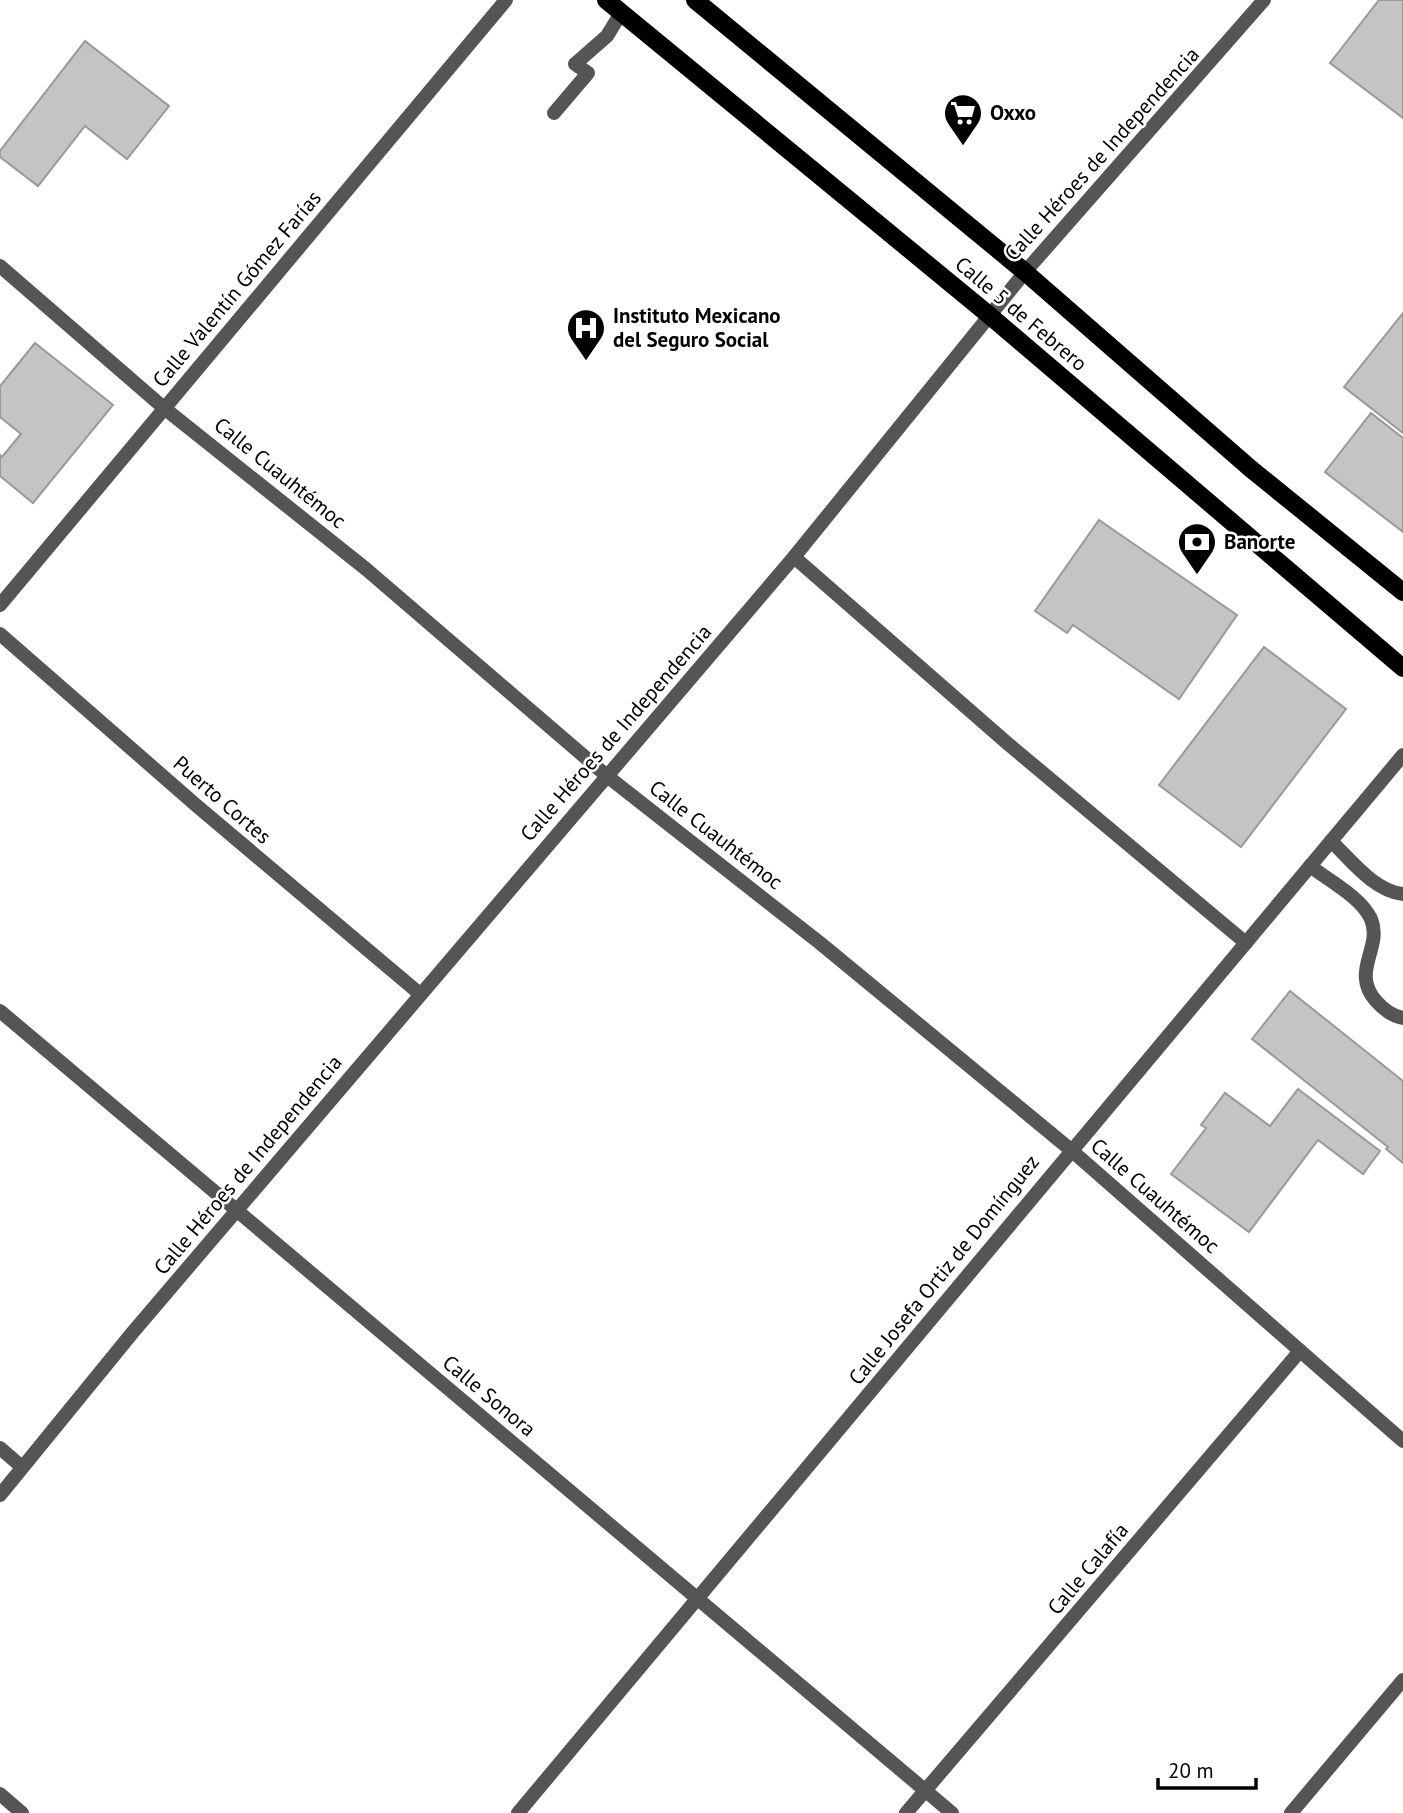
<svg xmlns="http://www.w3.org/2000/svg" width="1403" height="1813" viewBox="0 0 1403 1813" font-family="'PT Sans',sans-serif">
  <rect width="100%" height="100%" fill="#fff"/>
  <g fill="#c4c4c4" stroke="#999" stroke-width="2">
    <polygon points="1379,0 1403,0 1403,118 1330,63"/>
    <polygon points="85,41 169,106 127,159 85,126 38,186 0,157 0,151"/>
    <polygon points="1403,313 1403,433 1344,387"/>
    <polygon points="35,343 113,405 33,503 0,476 0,455 2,457 21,434 0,417 0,386"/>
    <polygon points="1371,413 1403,438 1403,532 1325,472"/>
    <polygon points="1099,520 1237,615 1179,699 1073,625 1067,633 1035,611"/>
    <polygon points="1264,647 1346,709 1241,847 1159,785"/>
    <polygon points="1290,991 1403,1081 1403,1163 1386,1149 1388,1147 1252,1039"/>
    <polygon points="1298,1089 1380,1151 1363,1174 1318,1140 1249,1232 1171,1174 1206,1128 1201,1125 1225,1093 1270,1126"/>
  </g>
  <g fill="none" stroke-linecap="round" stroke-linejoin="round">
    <g stroke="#555" stroke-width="14">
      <polyline points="554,113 588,73 575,64 607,36 621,13"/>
      <path d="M 1331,841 C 1351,860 1374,891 1403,894"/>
      <path d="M 1310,866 C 1328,880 1361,897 1371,919 C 1383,948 1350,971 1376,1001 C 1383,1009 1393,1016 1403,1018"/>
    </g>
    <g stroke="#555" stroke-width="14">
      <polyline points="0,266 164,408 366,569 607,776 820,943 1071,1150 1403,1441"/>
      <polyline points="794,557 1007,743 1246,943"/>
      <polyline points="0,605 506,0"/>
      <polyline points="0,634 197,806 420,994"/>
      <polyline points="0,1011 952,1813"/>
      <polyline points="0,1448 22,1467"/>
      <polyline points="0,1495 133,1332 794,557 1025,272 1264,0"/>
      <polyline points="0,1794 22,1813"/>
      <polyline points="518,1813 1403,755"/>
      <polyline points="906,1813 1300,1351"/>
      <polyline points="1291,1813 1403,1680"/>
    </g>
    <g stroke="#000" stroke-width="18">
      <polyline points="606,0 989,315 1403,668"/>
      <polyline points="695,0 1025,272 1251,469 1403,592"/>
    </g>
  </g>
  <defs>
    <symbol id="supermarket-pin" viewBox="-11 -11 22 30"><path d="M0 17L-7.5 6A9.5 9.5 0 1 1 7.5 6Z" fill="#000" stroke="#fff"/><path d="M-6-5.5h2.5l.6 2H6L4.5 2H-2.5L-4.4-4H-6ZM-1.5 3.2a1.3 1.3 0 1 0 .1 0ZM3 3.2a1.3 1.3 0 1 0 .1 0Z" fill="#fff"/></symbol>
    <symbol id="hospital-pin" viewBox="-11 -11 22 30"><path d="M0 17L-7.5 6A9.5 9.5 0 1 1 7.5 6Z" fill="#000" stroke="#fff"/><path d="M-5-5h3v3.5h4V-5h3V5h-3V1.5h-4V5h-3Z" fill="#fff"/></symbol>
    <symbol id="bank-pin" viewBox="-11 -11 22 30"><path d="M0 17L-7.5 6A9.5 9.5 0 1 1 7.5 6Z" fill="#000" stroke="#fff"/><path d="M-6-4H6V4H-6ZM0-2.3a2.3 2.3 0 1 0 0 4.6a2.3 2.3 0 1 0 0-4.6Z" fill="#fff"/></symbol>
  </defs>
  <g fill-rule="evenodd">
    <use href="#supermarket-pin" x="941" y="91" width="44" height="60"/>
    <use href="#hospital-pin" x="564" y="306" width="44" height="60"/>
    <use href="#bank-pin" x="1175" y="520" width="44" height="60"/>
  </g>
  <g text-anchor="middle" stroke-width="5" stroke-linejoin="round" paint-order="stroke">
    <g font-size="21" font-weight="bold" fill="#000" stroke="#fff" text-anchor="start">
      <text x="990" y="120">Oxxo</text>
      <text x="613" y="323">Instituto Mexicano<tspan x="613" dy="24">del Seguro Social</tspan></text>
      <text x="1224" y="549">Banorte</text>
    </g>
    <g font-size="21" fill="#000" stroke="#fff">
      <text transform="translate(1102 154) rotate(-48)" y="7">Calle Héroes de Independencia</text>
      <text transform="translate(237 289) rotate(-50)" y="7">Calle Valentín Gómez Farías</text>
      <text transform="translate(1021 314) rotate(40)" y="7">Calle 5 de Febrero</text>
      <text transform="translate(280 473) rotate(39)" y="7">Calle Cuauhtémoc</text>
      <text transform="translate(616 733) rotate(-49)" y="7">Calle Héroes de Independencia</text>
      <text transform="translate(222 800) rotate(41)" y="7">Puerto Cortes</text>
      <text transform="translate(716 835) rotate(38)" y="7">Calle Cuauhtémoc</text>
      <text transform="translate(248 1165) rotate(-50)" y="7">Calle Héroes de Independencia</text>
      <text transform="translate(1155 1196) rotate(41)" y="7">Calle Cuauhtémoc</text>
      <text transform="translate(944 1270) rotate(-51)" y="7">Calle Josefa Ortiz de Domínguez</text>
      <text transform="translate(489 1396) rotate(40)" y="7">Calle Sonora</text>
      <text transform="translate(1088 1569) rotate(-50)" y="7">Calle Calafía</text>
    </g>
  </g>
  <path d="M1158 1778v10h98v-10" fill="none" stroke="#000000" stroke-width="3.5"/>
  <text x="1168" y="1778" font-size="21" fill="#000000" stroke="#ffffff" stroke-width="5" paint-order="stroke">20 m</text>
</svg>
